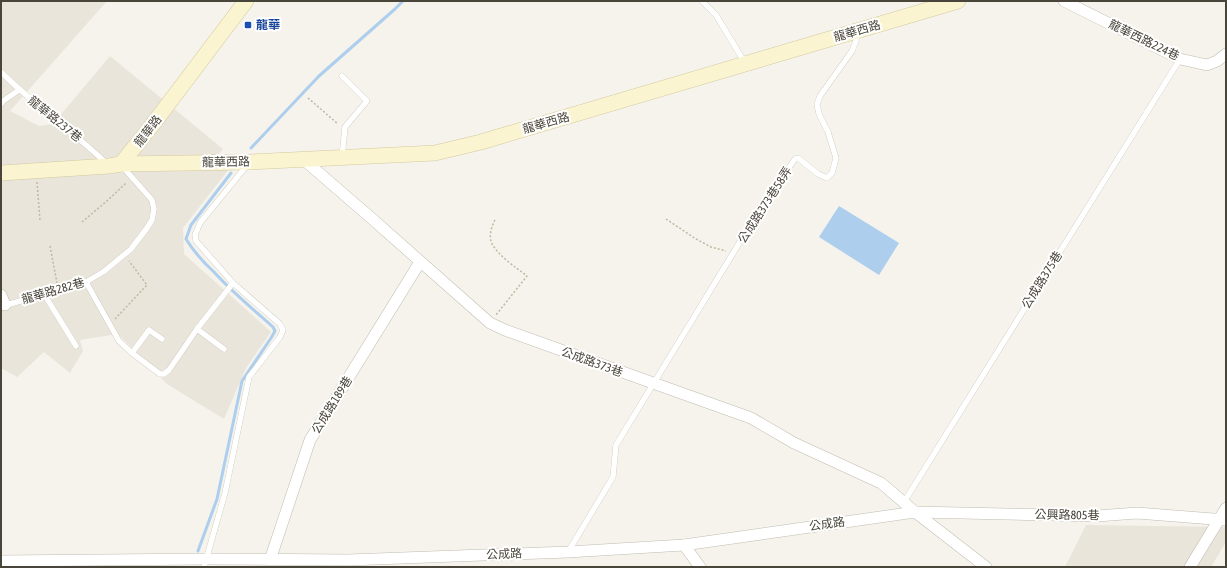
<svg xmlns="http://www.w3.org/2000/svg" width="1227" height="568" viewBox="0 0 1227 568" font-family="'Asap Condensed','Noto Sans TC',sans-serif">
  <rect width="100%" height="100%" fill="#f5f3ec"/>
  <g fill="#e9e5db">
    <polygon points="1,1 107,1 10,111 39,126 53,124 110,56 223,149 210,165 229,169 183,228 184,254 271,332 246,368 224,419 167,384 118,334 80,340 83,351 70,373 44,352 17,377 1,368"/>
    <polygon points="1086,525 1226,527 1226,542 1211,567 1065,567"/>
  </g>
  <polygon fill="#aeceed" points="839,206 899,243 879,275 819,237"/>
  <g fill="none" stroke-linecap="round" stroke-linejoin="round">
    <g stroke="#aeceed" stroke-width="3">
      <polyline points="251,148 319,76 395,9 403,1"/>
      <path d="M 198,551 L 217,499 L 242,381 L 271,338 L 275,331 L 273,327 C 253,309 232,292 214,272 C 203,262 194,252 186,239 L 191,225 L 231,173"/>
    </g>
    <defs>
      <g id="lane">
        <polyline points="702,1 716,15 745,63"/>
        <path d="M 1,72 C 34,105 73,131 106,163"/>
        <polyline points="342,76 367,101 345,127 342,157"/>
        <polyline points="1,104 3,101 19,90"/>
        <polyline points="86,282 119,341 132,353 160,374 164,374 169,370 197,329 233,283"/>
        <polyline points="44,294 76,346"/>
        <polyline points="3,306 86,282 103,272 131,249 147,228 152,220 154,209 152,200 122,166"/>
        <polyline points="197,329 224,349"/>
        <polyline points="132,353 149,330 162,339"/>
        <polyline points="904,502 1180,59"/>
        <polyline points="568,552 613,477 616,445 760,209 795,159 798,158 818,174 827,178 832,173 836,158 828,132 819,114 817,104 820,96 852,51 856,41 856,31"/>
        <polyline points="204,567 225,493 249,377 280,337 283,330 280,324 233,283 196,241 195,235 200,223 248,164"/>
      </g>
      <g id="street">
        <polyline points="1064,1 1180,59 1207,65 1217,61 1226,54"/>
        <polyline points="303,159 370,217 490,323 505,330 751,418 794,443 881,483 915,512 986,567"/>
        <polyline points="1,295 5,305"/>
        <polyline points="684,545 700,567"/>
        <polyline points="270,560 310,440 420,262"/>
        <polyline points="1,561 206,559 348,560 568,552 684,545 915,512 1097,516 1137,513 1226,520"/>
        <polyline points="1190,567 1226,508"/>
      </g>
      <g id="secondary">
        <polyline points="121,164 153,124 246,1"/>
        <polyline points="1,173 109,166 121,164 250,162 435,153 481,142 958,1"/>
      </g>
    </defs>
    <use href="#lane" stroke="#c0bcaf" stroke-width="6"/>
    <use href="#street" stroke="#c0bcaf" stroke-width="12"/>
    <use href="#secondary" stroke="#d2c99f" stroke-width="16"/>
    <g stroke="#c1b8a1" stroke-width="1.5" stroke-dasharray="2 2" stroke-linecap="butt">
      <polyline points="308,98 338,124"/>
      <polyline points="37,182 40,220"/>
      <polyline points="666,219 696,239 711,247 726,251"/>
      <path d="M 495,220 C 492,225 489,235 491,241 C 495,254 517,268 527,276 L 496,315"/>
      <polyline points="82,222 108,200 126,183"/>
      <polyline points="50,246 57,283"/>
      <polyline points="115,319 147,285 129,261"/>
    </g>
    <use href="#lane" stroke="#fff" stroke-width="5.5"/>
    <use href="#street" stroke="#fff" stroke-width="11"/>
    <use href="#secondary" stroke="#fbf4d0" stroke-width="15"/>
  </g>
  <rect fill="#1a4fb4" stroke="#fff" stroke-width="1.5" x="244" y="21" width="8" height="8" rx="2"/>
  <g text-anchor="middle" stroke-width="4" stroke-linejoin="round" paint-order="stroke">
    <g font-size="12" font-weight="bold" fill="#164399" stroke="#fff" text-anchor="start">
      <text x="256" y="29">龍華</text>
    </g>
    <g font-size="12" fill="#49453a" stroke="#fff">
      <text transform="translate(857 31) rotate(-16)" y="4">龍華西路</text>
      <text transform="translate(1144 40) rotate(26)" y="4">龍華西路224巷</text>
      <text transform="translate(55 119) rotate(39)" y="4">龍華路237巷</text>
      <text transform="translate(546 123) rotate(-16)" y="4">龍華西路</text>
      <text transform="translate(148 131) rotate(-52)" y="4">龍華路</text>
      <text transform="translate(226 162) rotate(-1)" y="4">龍華西路</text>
      <text transform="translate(765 205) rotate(-57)" y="4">公成路373巷58弄</text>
      <text transform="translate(1042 280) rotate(-58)" y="4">公成路375巷</text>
      <text transform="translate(53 291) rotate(-16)" y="4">龍華路282巷</text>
      <text transform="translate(592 362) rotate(20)" y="4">公成路373巷</text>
      <text transform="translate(332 405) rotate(-58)" y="4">公成路189巷</text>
      <text transform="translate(1067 515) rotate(1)" y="4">公興路805巷</text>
      <text transform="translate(827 524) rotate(-8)" y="4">公成路</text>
      <text transform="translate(504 554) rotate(-2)" y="4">公成路</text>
    </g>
  </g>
  <rect width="1227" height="568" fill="none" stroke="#49453a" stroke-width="4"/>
</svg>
